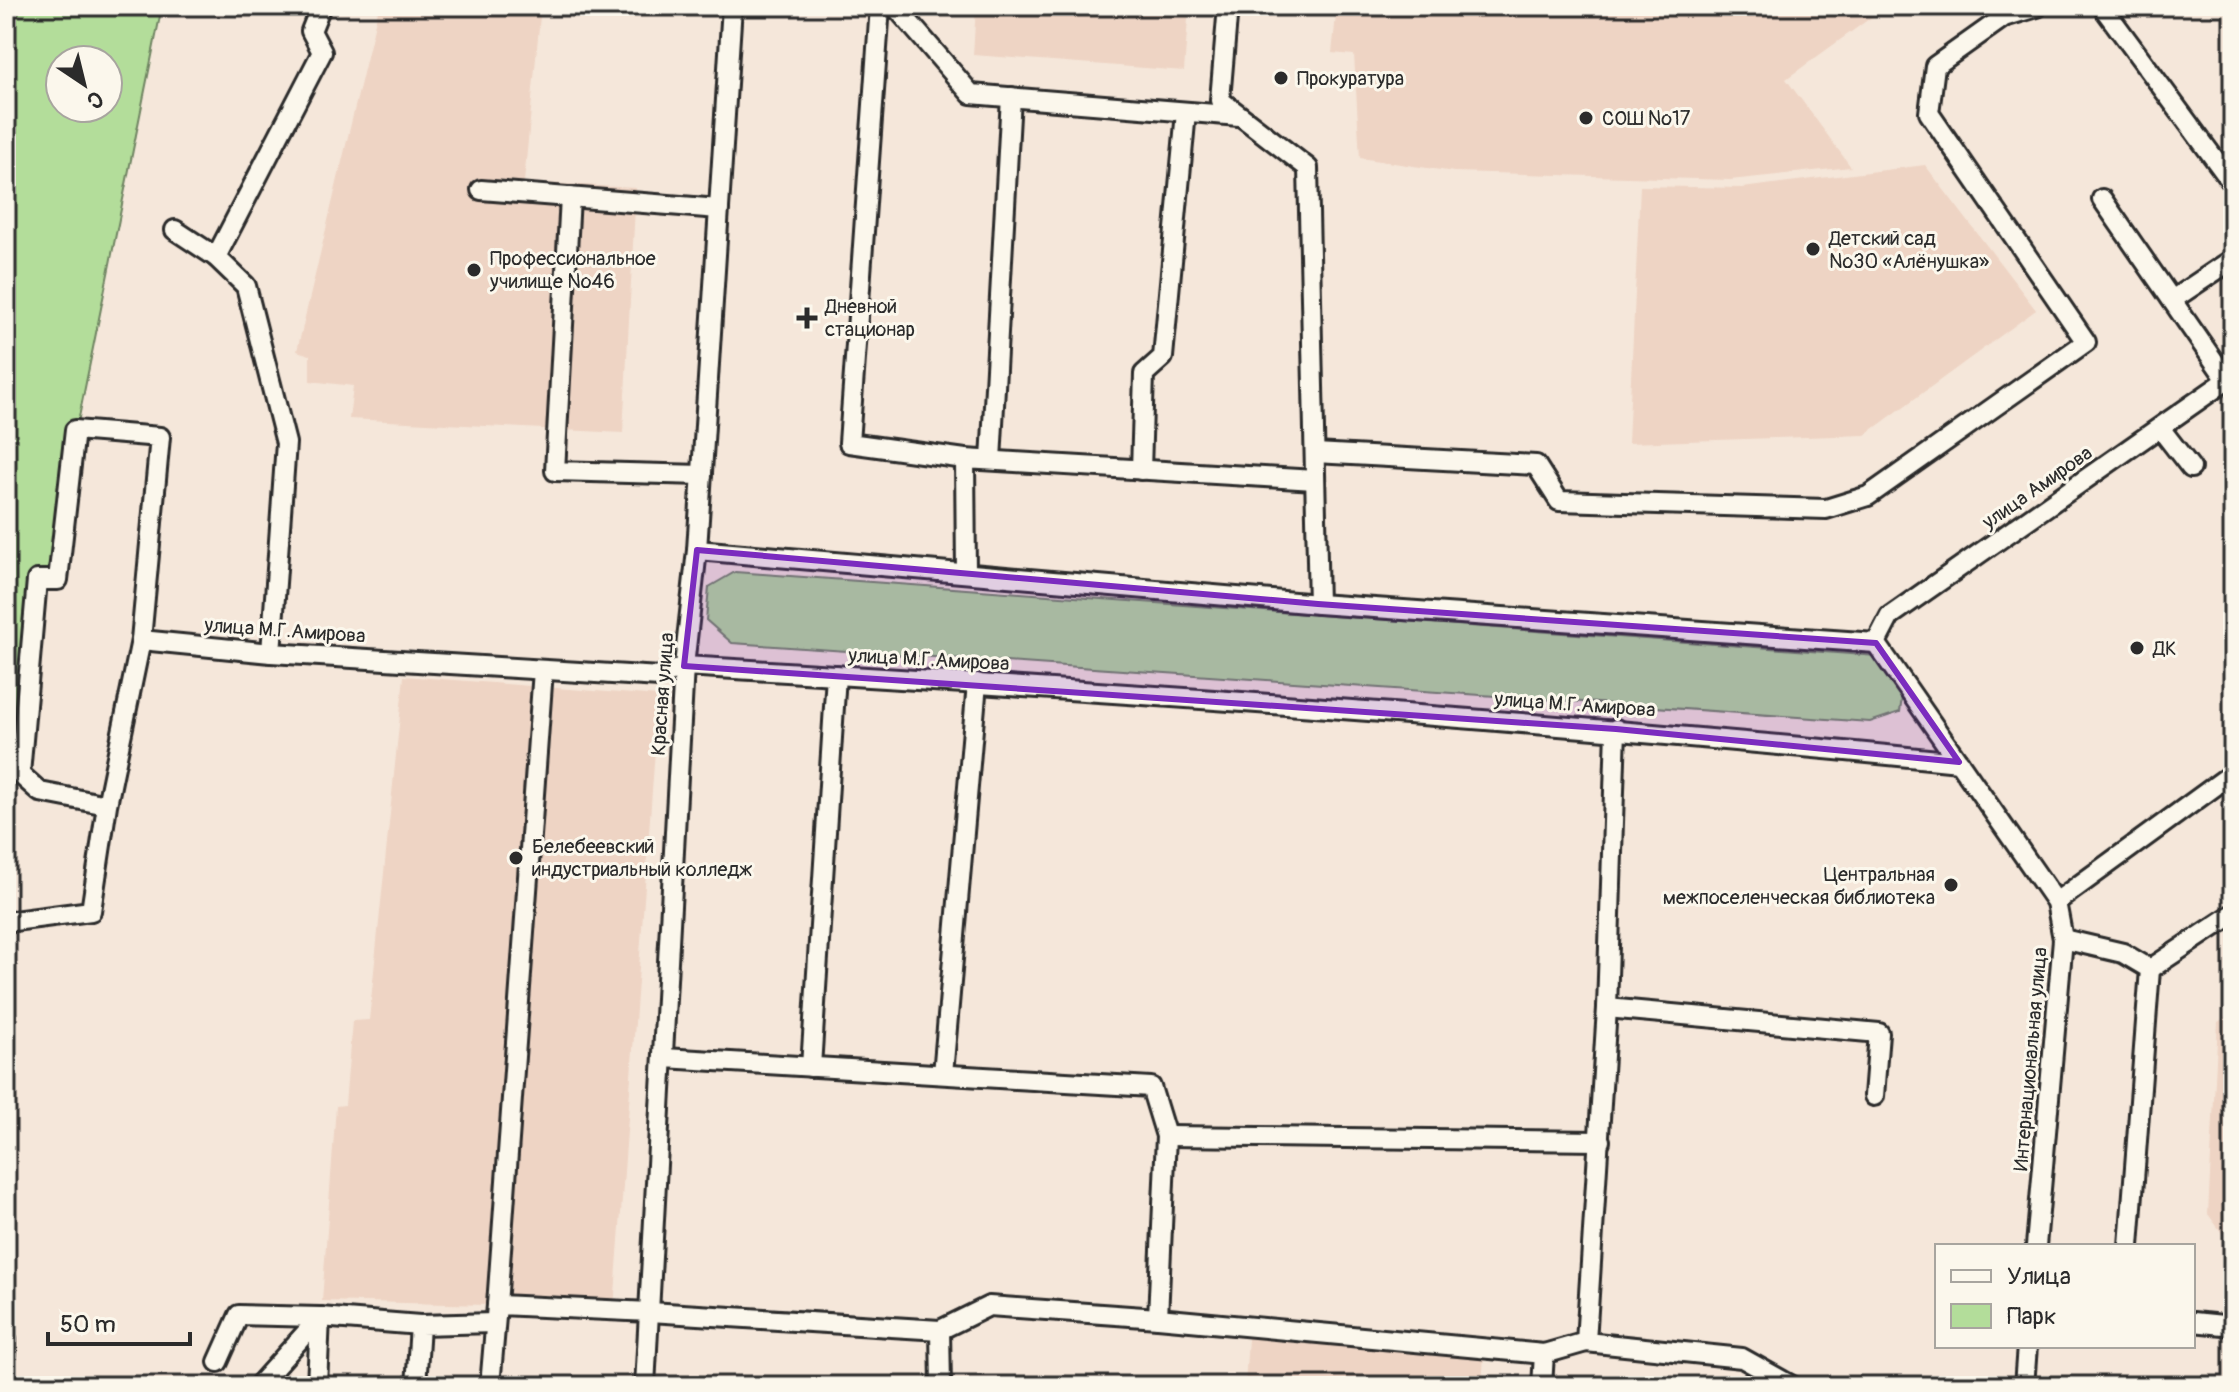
<svg xmlns="http://www.w3.org/2000/svg" width="2239" height="1392" viewBox="0 0 2239 1392" font-family="Pangolin,sans-serif">
  <rect width="100%" height="100%" fill="#f5e7da"/>
  <filter id="ink" filterUnits="userSpaceOnUse"><feTurbulence type="fractalNoise" baseFrequency=".0125" numOctaves="2"/><feDisplacementMap in="SourceGraphic" scale="16" xChannelSelector="R" yChannelSelector="G"/><feConvolveMatrix kernelMatrix="1 2 1 2 8 2 1 2 1" color-interpolation-filters="sRGB"/></filter>
  <g filter="url(#ink)">
    <g fill="#eed4c4">
      <polygon points="379,6 541,6 524,182 636,188 623,433 349,419 353,386 310,381 310,355 297,351"/>
      <polygon points="976,6 1189,6 1184,71 973,55"/>
      <polygon points="1337,6 1887,6 1786,79 1851,167 1730,180 1454,172 1360,158 1354,55 1332,53"/>
      <polygon points="1925,165 2036,310 1865,435 1628,443 1640,186 1742,188"/>
      <polygon points="404,676 659,696 614,1308 322,1301 336,1106 345,1105 352,1021 369,1020"/>
      <polygon points="2233,1012 2233,1248 2208,1214 2218,1022"/>
      <polygon points="1248,1338 1484,1355 1482,1386 1245,1386"/>
    </g>
    <g fill="#b3dd9a" stroke="#6f8462" stroke-width="2" fill-rule="evenodd">
      <path d="M 6,6 L 162,6 L 6,779 ZM 60,60 L 108,60 L 108,108 L 60,108 Z"/>
      <polygon points="735,572 1877,656 1904,683 1900,712 1870,722 732,643 706,620 709,587"/>
    </g>
    <g fill="none" stroke-linecap="round" stroke-linejoin="round">
      <defs>
        <g id="minor">
          <polyline points="880,6 849,443 965,459"/>
          <polyline points="895,6 971,94 1239,116"/>
          <polyline points="1228,6 1220,100 1308,168 1318,604"/>
          <polyline points="2102,6 2233,184"/>
          <polyline points="481,190 719,209"/>
          <polyline points="570,197 555,471 702,475"/>
          <polyline points="2102,199 2227,380"/>
          <polyline points="175,230 216,257 246,286 286,443 271,653"/>
          <polyline points="216,257 322,52 311,31 321,6"/>
          <polyline points="2172,300 2233,259"/>
          <polyline points="2160,428 2191,468"/>
          <polyline points="1315,453 1536,465 1559,501 1826,509 1868,496 2086,342 1929,113 1935,66 2004,17 2037,7"/>
          <polyline points="991,460 1011,97"/>
          <polyline points="1141,470 1144,374 1163,357 1186,112"/>
          <polyline points="697,550 1318,604 1876,643"/>
          <polyline points="966,573 965,459 1315,480"/>
          <path d="M 141,640 L 271,653 L 660,677 L 684,666 C 1109,691 1534,720 1959,762"/>
          <polyline points="1876,643 2056,902 2063,939 2036,1246"/>
          <polyline points="1876,643 1890,616 2233,376"/>
          <polyline points="1616,729 1607,1008 1586,1342 1742,1358 1792,1386"/>
          <polyline points="2056,902 2233,773"/>
          <polyline points="6,922 91,911 107,805 141,640 160,437 75,430 58,580 37,580 20,774 40,792 107,805"/>
          <polyline points="2063,939 2123,953 2150,969 2129,1246"/>
          <polyline points="2150,969 2233,914"/>
          <polyline points="1607,1008 1879,1033 1874,1096"/>
          <polyline points="664,1058 1151,1087 1166,1136 1158,1318"/>
          <polyline points="811,1067 836,675"/>
          <polyline points="943,1074 977,683"/>
          <polyline points="1166,1136 1600,1141"/>
          <polyline points="497,1305 543,670"/>
          <polyline points="2193,1322 2233,1326"/>
          <polyline points="940,1330 989,1306 1158,1318 1544,1354 1586,1342"/>
          <polyline points="6,1340 6,1353"/>
          <polyline points="218,1362 239,1315 320,1317"/>
          <polyline points="258,1386 320,1317"/>
          <polyline points="317,1386 320,1317 420,1325"/>
          <polyline points="416,1386 420,1325 494,1323"/>
          <polyline points="490,1386 497,1305 650,1312 940,1330 941,1386"/>
          <polyline points="645,1386 684,666 697,550 732,6"/>
          <polyline points="1542,1386 1544,1354"/>
          <polyline points="2024,1386 2027,1346"/>
        </g>
      </defs>
      <use href="#minor" stroke="#2b2b2b" stroke-width="24"/>
      <use href="#minor" stroke="#fbf7ec" stroke-width="18"/>
    </g>
  </g>
  <path fill="#7b2cbf" fill-opacity="0.2" stroke="#7b2cbf" stroke-width="6" stroke-linejoin="round" d="M 697,550 L 1318,604 L 1876,643 L 1959,762 L 1616,729 L 684,666 Z"/>
  <g fill="#2b2b2b" stroke="#fbf7ec" stroke-width="3">
    <circle cx="1281" cy="78" r="8"/>
    <circle cx="1586" cy="118" r="8"/>
    <circle cx="1813" cy="249" r="8"/>
    <circle cx="474" cy="270" r="8"/>
    <path d="M803 306h8v8h8v8h-8v8h-8v-8h-8v-8h8z"/>
    <circle cx="2137" cy="648" r="8"/>
    <circle cx="516" cy="858" r="8"/>
    <circle cx="1951" cy="885" r="8"/>
  </g>
  <g text-anchor="middle" stroke-width="6" stroke-linejoin="round" paint-order="stroke">
    <g font-size="20" fill="#2b2b2b" stroke="#fbf7ec" text-anchor="start">
      <text x="1297" y="85">Прокуратура</text>
      <text x="1602" y="125">СОШ №17</text>
      <text x="1829" y="245">Детский сад<tspan x="1829" dy="23">№30 «Алёнушка»</tspan></text>
      <text x="490" y="265">Профессиональное<tspan x="490" dy="23">училище №46</tspan></text>
      <text x="825" y="313">Дневной<tspan x="825" dy="23">стационар</tspan></text>
      <text x="2153" y="655">ДК</text>
      <text x="532" y="853">Белебеевский<tspan x="532" dy="23">индустриальный колледж</tspan></text>
      <text x="1935" y="881" text-anchor="end">Центральная<tspan x="1935" dy="23">межпоселенческая библиотека</tspan></text>
    </g>
    <g font-size="20" fill="#2b2b2b" stroke="#fbf7ec">
      <text transform="translate(2037 487) rotate(-35)" y="7">улица Амирова</text>
      <text transform="translate(285 630) rotate(4)" y="7">улица М.Г.Амирова</text>
      <text transform="translate(929 659) rotate(3)" y="7">улица М.Г.Амирова</text>
      <text transform="translate(662 694) rotate(-86)" y="7">Красная улица</text>
      <text transform="translate(1575 704) rotate(4)" y="7">улица М.Г.Амирова</text>
      <text transform="translate(2030 1059) rotate(-85)" y="7">Интернациональная улица</text>
    </g>
  </g>
  <rect width="2239" height="1392" fill="none" stroke="#fbf7ec" stroke-width="32"/>
  <rect x="16" y="16" width="2207" height="1360" fill="none" stroke="#2b2b2b" stroke-width="3" filter="url(#ink)"/>
  <rect x="1935" y="1244" width="260" height="104" fill="#fbf7ec" stroke="#a8a59f" stroke-width="2"/>
  <rect x="1951" y="1270" width="40" height="12" fill="#fbf7ec" stroke="#a8a59f" stroke-width="2"/>
  <text x="2007" y="1284" font-size="24" fill="#2b2b2b">Улица</text>
  <rect x="1951" y="1304" width="40" height="24" fill="#b3dd9a" stroke="#a8a59f" stroke-width="2"/>
  <text x="2007" y="1324" font-size="24" fill="#2b2b2b">Парк</text>
  <g transform="translate(84 84) rotate(145)"><circle r="38" fill="#fbf7ec" stroke="#a8a59f" stroke-width="2"/>
  <path d="M0-6L14 30L0 20L-14 30Z" fill="#2b2b2b"/>
  <text y="-12" font-size="22" font-weight="bold" text-anchor="middle" fill="#2b2b2b">С</text>
  </g>
  <path d="M48 1332v12h142v-12" fill="none" stroke="#2b2b2b" stroke-width="4"/>
  <text x="60" y="1332" font-size="24" fill="#2b2b2b" stroke="#fbf7ec" stroke-width="6" paint-order="stroke">50 m</text>
</svg>
